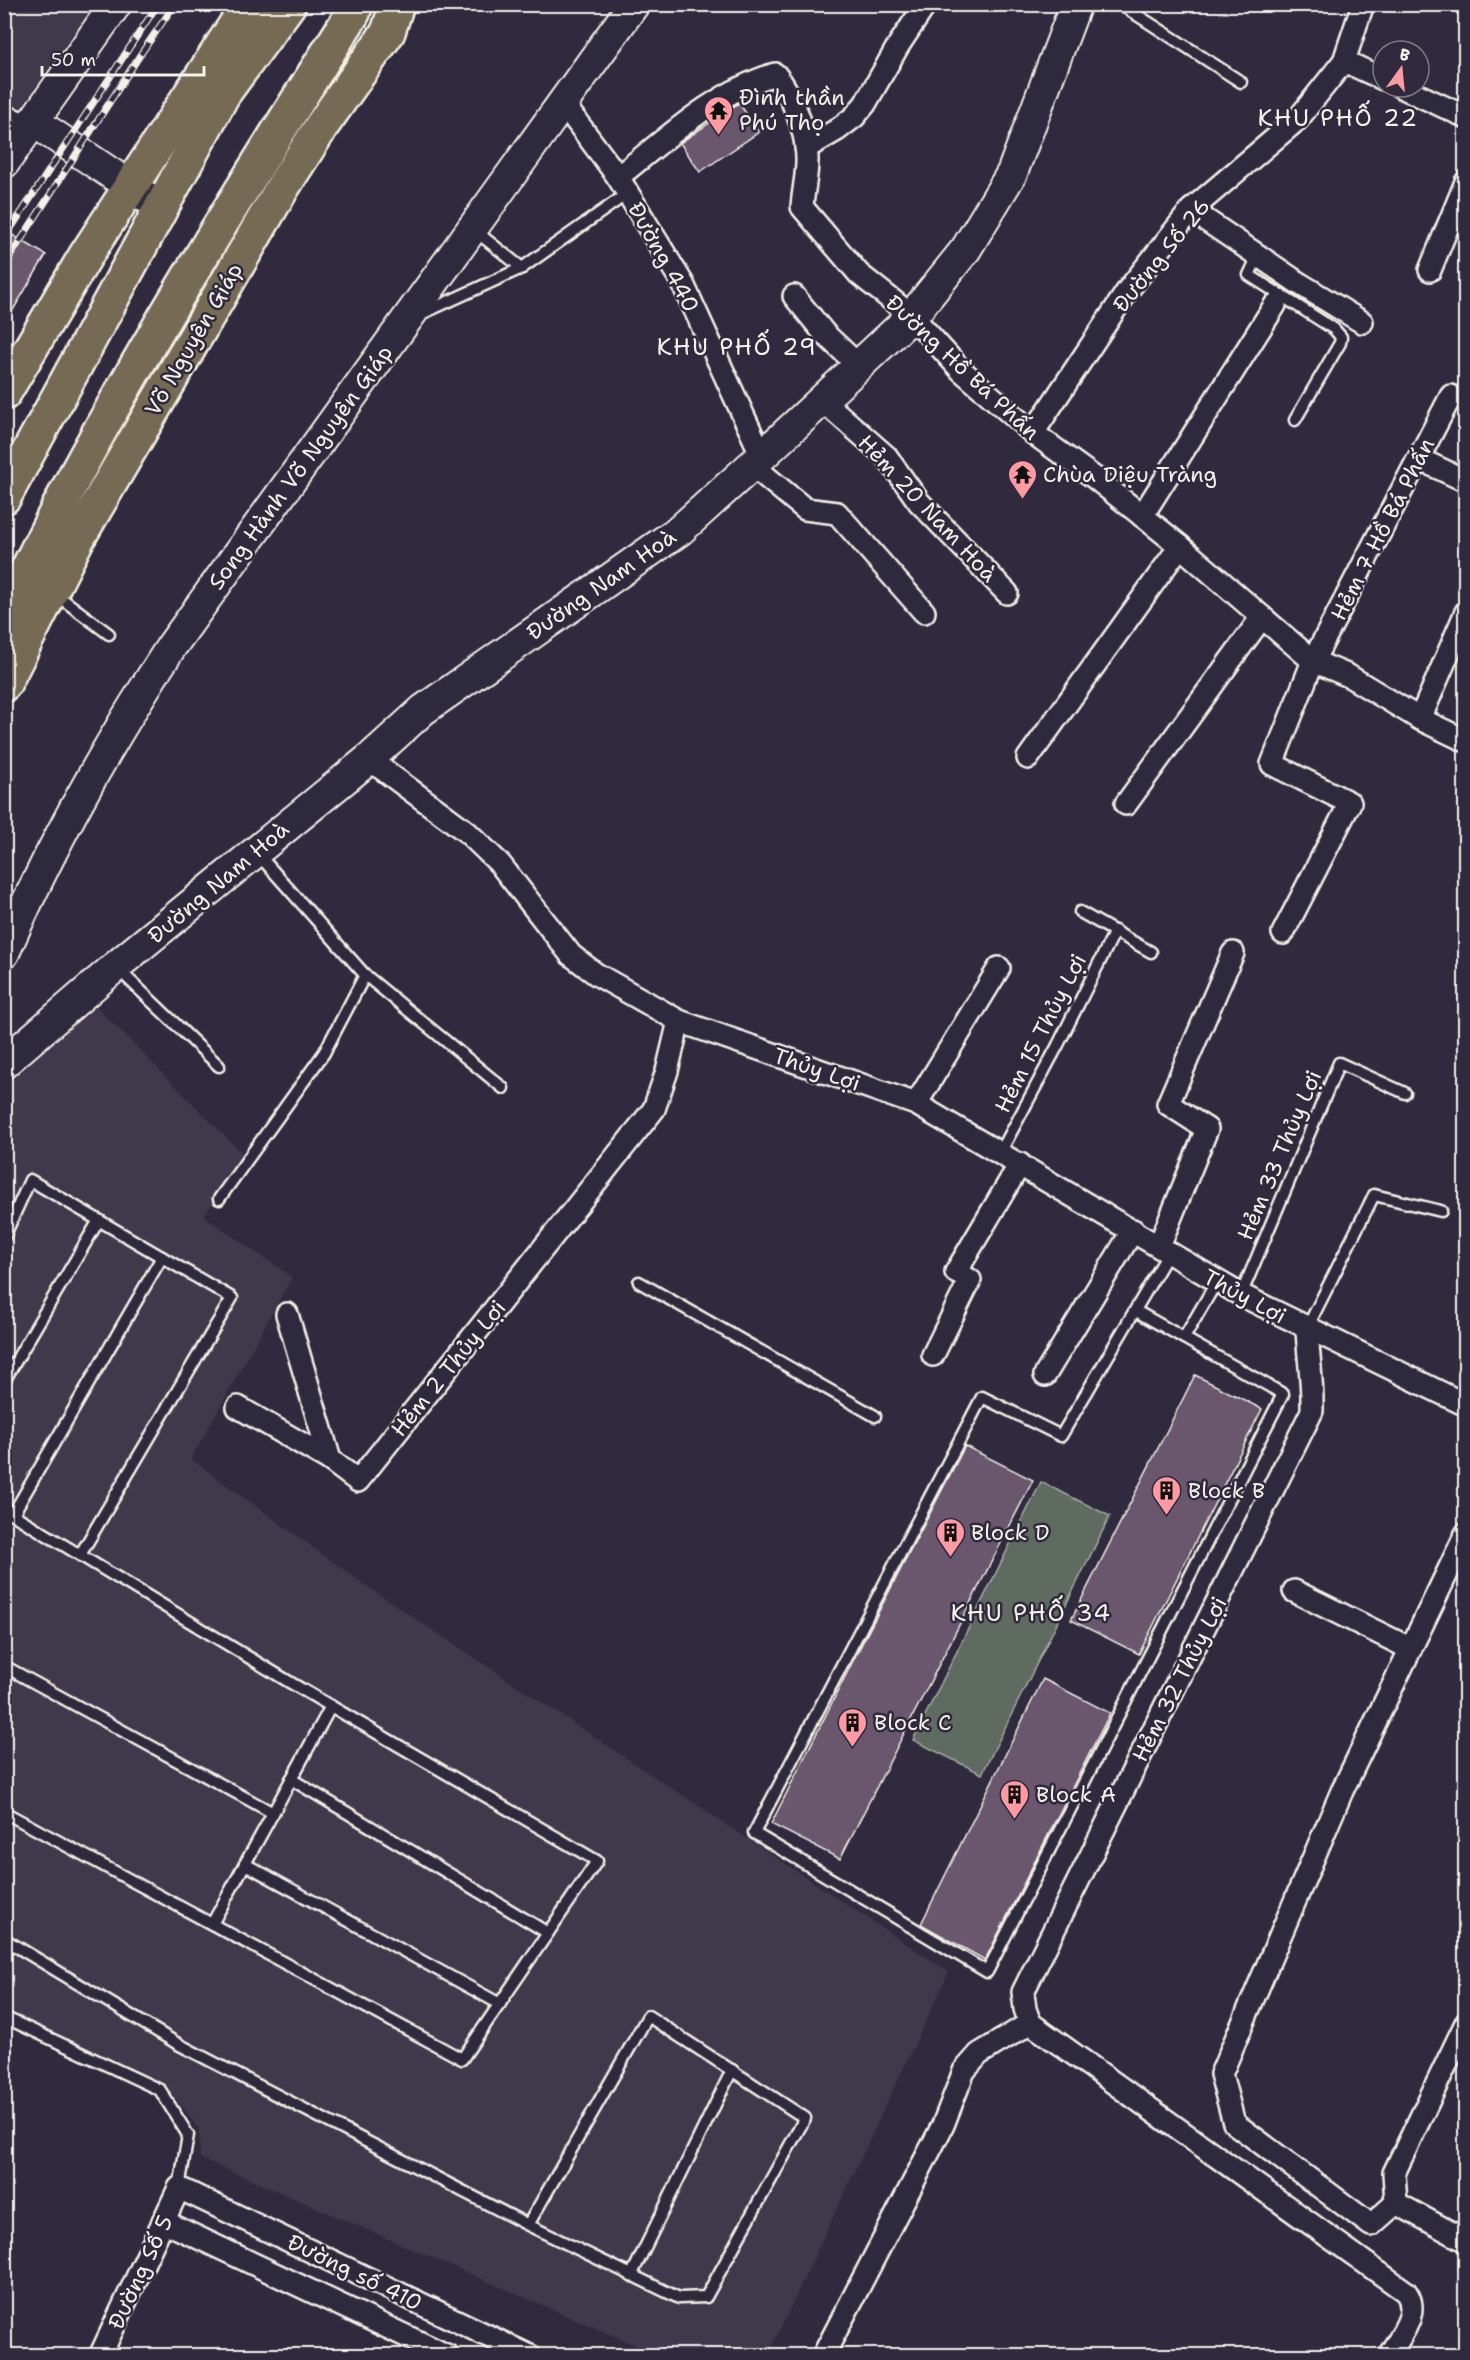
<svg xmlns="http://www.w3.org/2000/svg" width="1470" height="2360" viewBox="0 0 1470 2360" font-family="'Shantell Sans',sans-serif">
  <rect width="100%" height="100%" fill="#2f2a3d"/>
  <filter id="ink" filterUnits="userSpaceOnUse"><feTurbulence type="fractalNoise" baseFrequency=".0167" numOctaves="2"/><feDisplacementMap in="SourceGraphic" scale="12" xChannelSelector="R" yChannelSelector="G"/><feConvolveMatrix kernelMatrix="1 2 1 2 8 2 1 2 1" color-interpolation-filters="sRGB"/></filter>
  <g filter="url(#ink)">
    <g fill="#41374b">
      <polygon points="5,5 94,5 5,131"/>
      <polygon points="88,998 243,1154 204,1216 292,1277 191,1459 365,1585 949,1972 768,2355 658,2355 200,2158 199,2129 173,2095 5,2008 4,1074"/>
    </g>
    <polygon fill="#5e6b61" stroke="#a9aea4" stroke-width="1.5" points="1041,1482 1110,1516 982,1774 913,1740"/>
    <g fill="#6b566d" stroke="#f4f1e8" stroke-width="1.5">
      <polygon points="739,103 759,132 700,172 680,143"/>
      <polygon points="4,230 46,255 4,325"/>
      <polygon points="1195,1375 1262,1409 1139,1654 1071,1620"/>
      <polygon points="965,1446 1033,1480 840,1859 771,1824 854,1659"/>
      <polygon points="1043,1679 1110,1713 985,1960 921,1924"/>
    </g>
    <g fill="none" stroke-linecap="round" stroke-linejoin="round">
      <defs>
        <g id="lane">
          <polyline points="1120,4 1241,82"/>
          <polyline points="4,110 32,121"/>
          <polyline points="473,229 522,268"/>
          <polyline points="1258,256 1249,275 1334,329 1341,337 1340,343 1295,420"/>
          <polyline points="419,315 522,268 628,193"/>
          <polyline points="54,593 109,634"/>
          <polyline points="257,853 365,975 503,1088"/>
          <polyline points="1080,912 1151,952"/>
          <polyline points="116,967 219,1066"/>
          <polyline points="1000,1153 1058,1045 1115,931"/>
          <polyline points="219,1199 324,1053 365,975"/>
          <polyline points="4,1237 30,1180 232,1298 80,1555"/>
          <polyline points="639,1282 875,1416"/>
          <polyline points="1241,1295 1339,1063 1405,1093"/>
          <polyline points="1136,1311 1283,1394 987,1972 754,1833 982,1397 1061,1436 1168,1254"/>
          <polyline points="1307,1328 1374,1195 1441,1211"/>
          <polyline points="1184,1338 1217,1281"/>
          <polyline points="4,1381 99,1220"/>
          <polyline points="4,1509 291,1683 597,1861 462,2059 4,1812"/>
          <polyline points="13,1514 162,1257"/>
          <polyline points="4,1666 273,1813 331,1706"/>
          <polyline points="291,1779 548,1933"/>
          <polyline points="245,1864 500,2004"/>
          <polyline points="212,1924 273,1813"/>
          <polyline points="4,1939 178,2044 528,2225 679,2298 706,2297 805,2118 648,2016 528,2225"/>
          <polyline points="4,2017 160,2090 188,2135 179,2188"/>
          <polyline points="631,2276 732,2070"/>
        </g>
        <g id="street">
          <polyline points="1465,4 1466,5"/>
          <polyline points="1344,61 1383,79"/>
          <polyline points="1401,87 1466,117"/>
          <polyline points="562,102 618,177 683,284 762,456"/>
          <polyline points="806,148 837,130 854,117 865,104 898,46 926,4"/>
          <path d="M 618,177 C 666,139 715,92 775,74 C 792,94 808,134 807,161 C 807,176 803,192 802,207 L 859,274 L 912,316 L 961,370 L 1033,433 L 1095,478 L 1180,546 L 1313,661 L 1349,676 L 1420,719 L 1466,741"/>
          <polyline points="1191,210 1297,282 1362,322"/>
          <polyline points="1430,270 1466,182"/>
          <polyline points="794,296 825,334 859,366"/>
          <polyline points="822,400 887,457 919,502 1007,593"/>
          <polyline points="1033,433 1128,290 1191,210 1298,119 1344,61 1363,4"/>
          <polyline points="1419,459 1466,481"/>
          <polyline points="752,465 805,509 837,513 924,612"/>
          <polyline points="1142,516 1275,305"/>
          <polyline points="1420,719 1466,612"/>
          <polyline points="1028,758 1180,546"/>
          <polyline points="369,759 467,832 500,864 571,955 596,974 679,1021 916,1104 1241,1295 1466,1405"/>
          <polyline points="1126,804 1262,617"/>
          <polyline points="1283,933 1350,803 1272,764 1313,661 1451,396"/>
          <polyline points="916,1104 999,968"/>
          <polyline points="1159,1246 1207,1129 1168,1104 1233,953"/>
          <polyline points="287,1314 330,1460 358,1481 654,1109 667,1071 679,1021"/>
          <polyline points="933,1355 970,1280 956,1272 1020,1164"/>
          <polyline points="1045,1375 1133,1230"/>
          <polyline points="238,1407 330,1460"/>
          <polyline points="1294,1591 1409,1648"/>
          <path d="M 1030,2023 L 1025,2009 L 1023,1992 L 1312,1411 C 1313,1383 1308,1356 1307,1328"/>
          <path d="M 1030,2023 L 1406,2292 C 1421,2313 1399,2337 1389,2356"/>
          <polyline points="1466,2023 1394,2173 1396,2203 1466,2241"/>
          <polyline points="1396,2203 1371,2225 1234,2123 1221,2074 1342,1791 1466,1534"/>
          <polyline points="163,2221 448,2356"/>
          <polyline points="100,2356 179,2188 530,2356"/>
          <polyline points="823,2356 943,2125 964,2071 979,2054 1030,2023"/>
        </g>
        <g id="secondary">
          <polyline points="33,121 161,207"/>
          <polyline points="4,163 116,4"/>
          <path d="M 4,953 C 51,845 107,745 171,647 L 634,4"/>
          <polyline points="4,1063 115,967 369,759 423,710 680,530 762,456 912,316 966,249 1012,173 1076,4"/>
        </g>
        <g id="highway">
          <polyline points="4,393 86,255 249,4"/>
          <polyline points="4,497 223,94 289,4"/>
          <path d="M 4,616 C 28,569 51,521 76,474 C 161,317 257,164 353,13 L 356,4"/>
          <polyline points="4,684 78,538 284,185 323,124 388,32 397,4"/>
        </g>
      </defs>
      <use href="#lane" stroke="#f4f1e8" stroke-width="15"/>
      <use href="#street" stroke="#f4f1e8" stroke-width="26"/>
      <use href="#secondary" stroke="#f4f1e8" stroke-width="34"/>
      <use href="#highway" stroke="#f4f1e8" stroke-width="38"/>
      <use href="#lane" stroke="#2f2a3d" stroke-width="10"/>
      <use href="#street" stroke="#2f2a3d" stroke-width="21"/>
      <use href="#secondary" stroke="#2f2a3d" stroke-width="30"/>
      <use href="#highway" stroke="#766a54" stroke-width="33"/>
      <defs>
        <g id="rail">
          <polyline points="4,239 158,4"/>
          <polyline points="4,266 140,55 175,4"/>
        </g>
      </defs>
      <use href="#rail" stroke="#f4f1e8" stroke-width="7"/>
      <use href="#rail" stroke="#2f2a3d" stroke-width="4.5" stroke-dasharray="14" stroke-linecap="butt"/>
    </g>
  </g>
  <defs>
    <symbol id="temple-pin" viewBox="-11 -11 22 30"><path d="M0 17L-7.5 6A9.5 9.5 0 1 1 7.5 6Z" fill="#ff9aa2" stroke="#2f2a3d"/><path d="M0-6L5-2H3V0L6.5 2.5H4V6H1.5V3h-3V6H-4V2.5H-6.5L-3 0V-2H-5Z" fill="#111"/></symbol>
    <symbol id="building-pin" viewBox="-11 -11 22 30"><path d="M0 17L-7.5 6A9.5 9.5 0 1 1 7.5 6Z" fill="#ff9aa2" stroke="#2f2a3d"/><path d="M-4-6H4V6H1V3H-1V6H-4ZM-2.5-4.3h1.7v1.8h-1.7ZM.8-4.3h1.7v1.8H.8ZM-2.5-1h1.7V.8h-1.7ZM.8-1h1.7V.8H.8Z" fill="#111"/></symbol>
  </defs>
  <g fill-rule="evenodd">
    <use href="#temple-pin" x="702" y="94" width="33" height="45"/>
    <use href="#temple-pin" x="1006" y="458" width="33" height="45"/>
    <use href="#building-pin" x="1150" y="1474" width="33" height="45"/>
    <use href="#building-pin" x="934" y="1516" width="33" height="45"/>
    <use href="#building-pin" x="836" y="1706" width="33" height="45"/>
    <use href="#building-pin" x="998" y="1778" width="33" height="45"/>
  </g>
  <g text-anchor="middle" stroke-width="5" stroke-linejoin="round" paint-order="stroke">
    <g font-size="22" fill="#f4f1e8" stroke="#2f2a3d" text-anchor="start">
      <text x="739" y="105">Đình thần<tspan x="739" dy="25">Phú Thọ</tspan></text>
      <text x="1043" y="482">Chùa Diệu Tràng</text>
      <text x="1188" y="1498">Block B</text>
      <text x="971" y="1540">Block D</text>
      <text x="874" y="1730">Block C</text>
      <text x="1036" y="1802">Block A</text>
    </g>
    <g font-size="22" fill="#f4f1e8" stroke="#2f2a3d">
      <text transform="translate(1161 255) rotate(-51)" y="8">Đường Số 26</text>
      <text transform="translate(664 257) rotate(61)" y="8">Đường 440</text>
      <text transform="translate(193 339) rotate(-60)" y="8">Võ Nguyên Giáp</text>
      <text transform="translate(963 367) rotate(43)" y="8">Đường Hồ Bá Phấn</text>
      <text transform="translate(300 467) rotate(-54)" y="8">Song Hành Võ Nguyên Giáp</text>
      <text transform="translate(928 508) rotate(47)" y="8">Hẻm 20 Nam Hoà</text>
      <text transform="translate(1382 529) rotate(-63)" y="8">Hẻm 7 Hồ Bá Phấn</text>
      <text transform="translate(601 584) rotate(-35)" y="8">Đường Nam Hoà</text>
      <text transform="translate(218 882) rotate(-40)" y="8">Đường Nam Hoà</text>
      <text transform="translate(1040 1033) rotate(-63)" y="8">Hẻm 15 Thủy Lợi</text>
      <text transform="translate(817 1069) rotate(19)" y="8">Thủy Lợi</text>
      <text transform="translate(1279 1155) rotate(-67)" y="8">Hẻm 33 Thủy Lợi</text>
      <text transform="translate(1245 1296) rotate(28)" y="8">Thủy Lợi</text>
      <text transform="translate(448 1368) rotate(-51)" y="8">Hẻm 2 Thủy Lợi</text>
      <text transform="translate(1179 1679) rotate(-63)" y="8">Hẻm 32 Thủy Lợi</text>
      <text transform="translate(140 2272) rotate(-65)" y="8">Đường Số 5</text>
      <text transform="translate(355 2272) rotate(26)" y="8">Đường số 410</text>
    </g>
    <g font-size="24" letter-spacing="1.5" fill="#f4f1e8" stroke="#2f2a3d">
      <text x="1338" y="126">KHU PHỐ 22</text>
      <text x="737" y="355">KHU PHỐ 29</text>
      <text x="1031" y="1621">KHU PHỐ 34</text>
    </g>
  </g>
  <rect width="1470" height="2360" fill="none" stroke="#2f2a3d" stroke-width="24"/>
  <rect x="12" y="12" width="1446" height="2336" fill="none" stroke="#f4f1e8" stroke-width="2" filter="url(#ink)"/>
  <g transform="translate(1401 69) rotate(15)"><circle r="28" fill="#2f2a3d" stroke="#7e7a81" stroke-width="1.5"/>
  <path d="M0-4.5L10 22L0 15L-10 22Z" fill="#ff9aa2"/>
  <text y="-9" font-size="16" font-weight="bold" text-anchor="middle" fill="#f4f1e8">B</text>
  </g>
  <path d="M42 66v9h162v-9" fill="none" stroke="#f4f1e8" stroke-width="3"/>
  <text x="51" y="66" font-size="18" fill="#f4f1e8" stroke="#2f2a3d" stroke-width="4.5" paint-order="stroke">50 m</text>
</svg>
